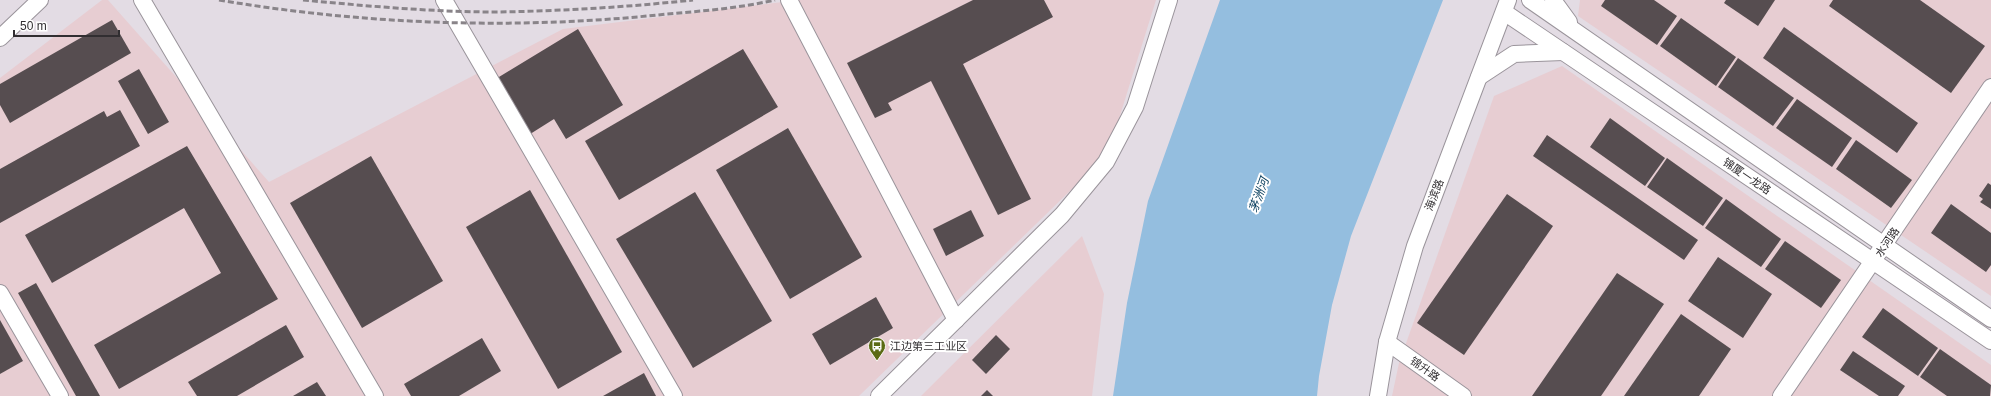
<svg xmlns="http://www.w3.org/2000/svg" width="1991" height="396" viewBox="0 0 1991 396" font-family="Helvetica,'Noto Sans SC',sans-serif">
  <rect width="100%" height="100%" fill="#e3dce4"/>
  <g fill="#e7cdd2">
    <polygon points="102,0 108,0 269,182 563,29 799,0 1156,0 1108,154 859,396 0,396 0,78"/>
    <polygon points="1580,0 1991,0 1991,296 1578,16"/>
    <polygon points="1562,66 1991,365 1991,396 1392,396 1399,363 1494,96"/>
    <polygon points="1082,236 1104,294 1092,396 921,396"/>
  </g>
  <polygon fill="#94bedf" points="1220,0 1443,0 1351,236 1332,305 1319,376 1317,396 1113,396 1127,303 1148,201"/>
  <g fill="#564d50">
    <polygon points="973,0 1044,0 1053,17 963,64 1031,199 998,215 931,81 888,103 892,110 875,118 847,63"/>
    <polygon points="1605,0 1654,0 1677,16 1657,45 1601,6"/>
    <polygon points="1726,0 1775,0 1758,26 1724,3"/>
    <polygon points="1833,0 1920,0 1985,46 1951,93 1829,6"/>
    <polygon points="1681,18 1736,57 1716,86 1660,46"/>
    <polygon points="112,20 131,53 10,123 0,105 0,84"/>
    <polygon points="1784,27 1918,123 1897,153 1763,58"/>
    <polygon points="578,29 623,105 566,139 554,119 527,136 494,80"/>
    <polygon points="743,49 778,107 619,200 585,141"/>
    <polygon points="1738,58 1794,98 1773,126 1718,87"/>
    <polygon points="139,69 169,122 148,134 118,81"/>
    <polygon points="1797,99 1852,138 1832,167 1776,128"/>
    <polygon points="120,110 140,146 0,223 0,169 104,111 107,117"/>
    <polygon points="1610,118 1665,158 1645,186 1590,147"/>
    <polygon points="788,128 862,257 790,299 716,170"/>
    <polygon points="1547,135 1698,240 1684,260 1533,156"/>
    <polygon points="1856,140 1912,180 1891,208 1836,169"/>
    <polygon points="187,146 278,299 119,389 94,345 221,273 184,208 52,283 25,235"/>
    <polygon points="371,156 443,281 362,328 290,203"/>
    <polygon points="1667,158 1723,198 1703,226 1647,187"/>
    <polygon points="1988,183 1991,185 1991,209 1980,202 1983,199 1979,196"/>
    <polygon points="530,190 622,352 558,389 466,227"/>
    <polygon points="695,192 772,321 693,368 616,239"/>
    <polygon points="1507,194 1553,226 1464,355 1417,323"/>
    <polygon points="1726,199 1781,239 1761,267 1705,228"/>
    <polygon points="1951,204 1991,233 1991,265 1986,272 1931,233"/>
    <polygon points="971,210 984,236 946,256 933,229"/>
    <polygon points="1785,241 1841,280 1821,308 1765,269"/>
    <polygon points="1718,257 1772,294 1743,338 1688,301"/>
    <polygon points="1617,273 1664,304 1601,396 1532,396"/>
    <polygon points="36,283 100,396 76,396 18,293"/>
    <polygon points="876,297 893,328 830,365 812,334"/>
    <polygon points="1883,308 1938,348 1918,376 1862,337"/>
    <polygon points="1681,314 1731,349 1699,396 1624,396"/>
    <polygon points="0,320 23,361 0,374"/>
    <polygon points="286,325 304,357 237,396 197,396 188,382"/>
    <polygon points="996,335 1010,349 986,374 972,360"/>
    <polygon points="482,338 501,371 459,396 411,396 404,384"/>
    <polygon points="1940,349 1991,385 1990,396 1947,396 1920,377"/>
    <polygon points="1853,351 1905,386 1898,396 1879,396 1840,370"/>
    <polygon points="644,373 656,396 603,396"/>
    <polygon points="317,382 326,396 293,396"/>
    <polygon points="987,390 993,396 981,396"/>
  </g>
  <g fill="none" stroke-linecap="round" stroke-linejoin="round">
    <defs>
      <g id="minor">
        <polyline points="142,0 375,396"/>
        <polyline points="444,0 674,396"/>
        <polyline points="789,0 956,320"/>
        <polyline points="1530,0 1991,319"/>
        <polyline points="1553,0 1569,22"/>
        <polyline points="1504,12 1991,341"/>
        <polyline points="0,38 40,0"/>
        <polyline points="1479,77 1514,54 1563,52"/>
        <polyline points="0,293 60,396"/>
        <polyline points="1387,342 1463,396"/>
        <polyline points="879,396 1062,215 1106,162 1135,107 1169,0"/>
        <polyline points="1378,396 1387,342 1415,246 1508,0"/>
        <polyline points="1781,396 1991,87"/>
      </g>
    </defs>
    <use href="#minor" stroke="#9a949b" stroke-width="18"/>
    <use href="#minor" stroke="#fff" stroke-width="16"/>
    <g stroke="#898489" stroke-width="3" stroke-dasharray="6 3" stroke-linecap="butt">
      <path d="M 219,0 C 366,25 519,30 667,14 C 703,11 740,8 775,0"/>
      <path d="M 303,0 C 367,6 432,12 497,12 C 562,11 628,7 693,0"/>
    </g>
  </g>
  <defs>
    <symbol id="bus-pin" viewBox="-11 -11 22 30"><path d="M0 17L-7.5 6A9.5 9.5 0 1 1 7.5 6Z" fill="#5b6a14" stroke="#fff"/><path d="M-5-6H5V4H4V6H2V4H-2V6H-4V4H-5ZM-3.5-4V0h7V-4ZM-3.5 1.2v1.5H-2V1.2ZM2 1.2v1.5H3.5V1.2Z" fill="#fff"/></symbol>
  </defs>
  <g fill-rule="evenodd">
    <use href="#bus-pin" x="867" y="336" width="20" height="27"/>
  </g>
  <g text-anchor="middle" stroke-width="4" stroke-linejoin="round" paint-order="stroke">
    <g font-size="11" fill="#312e31" stroke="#fff">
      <text transform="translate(1747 176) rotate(34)" y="4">锦厦一龙路</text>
      <text transform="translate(1434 195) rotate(-69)" y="4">海滨路</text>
      <text transform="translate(1887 242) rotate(-56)" y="4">水河路</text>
      <text transform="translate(1425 369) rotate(35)" y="4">锦升路</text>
    </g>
    <g font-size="11" fill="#312e31" stroke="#fff" text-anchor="start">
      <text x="890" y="350">江边第三工业区</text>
    </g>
    <g font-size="12" font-style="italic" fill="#053b5b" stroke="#fff">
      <text transform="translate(1259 195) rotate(-70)" y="4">茅洲河</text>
    </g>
  </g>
  <path d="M14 30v6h105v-6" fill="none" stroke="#312e31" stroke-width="2"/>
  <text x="20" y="30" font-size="12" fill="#312e31" stroke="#ffffff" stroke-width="3" paint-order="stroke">50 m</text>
</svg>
